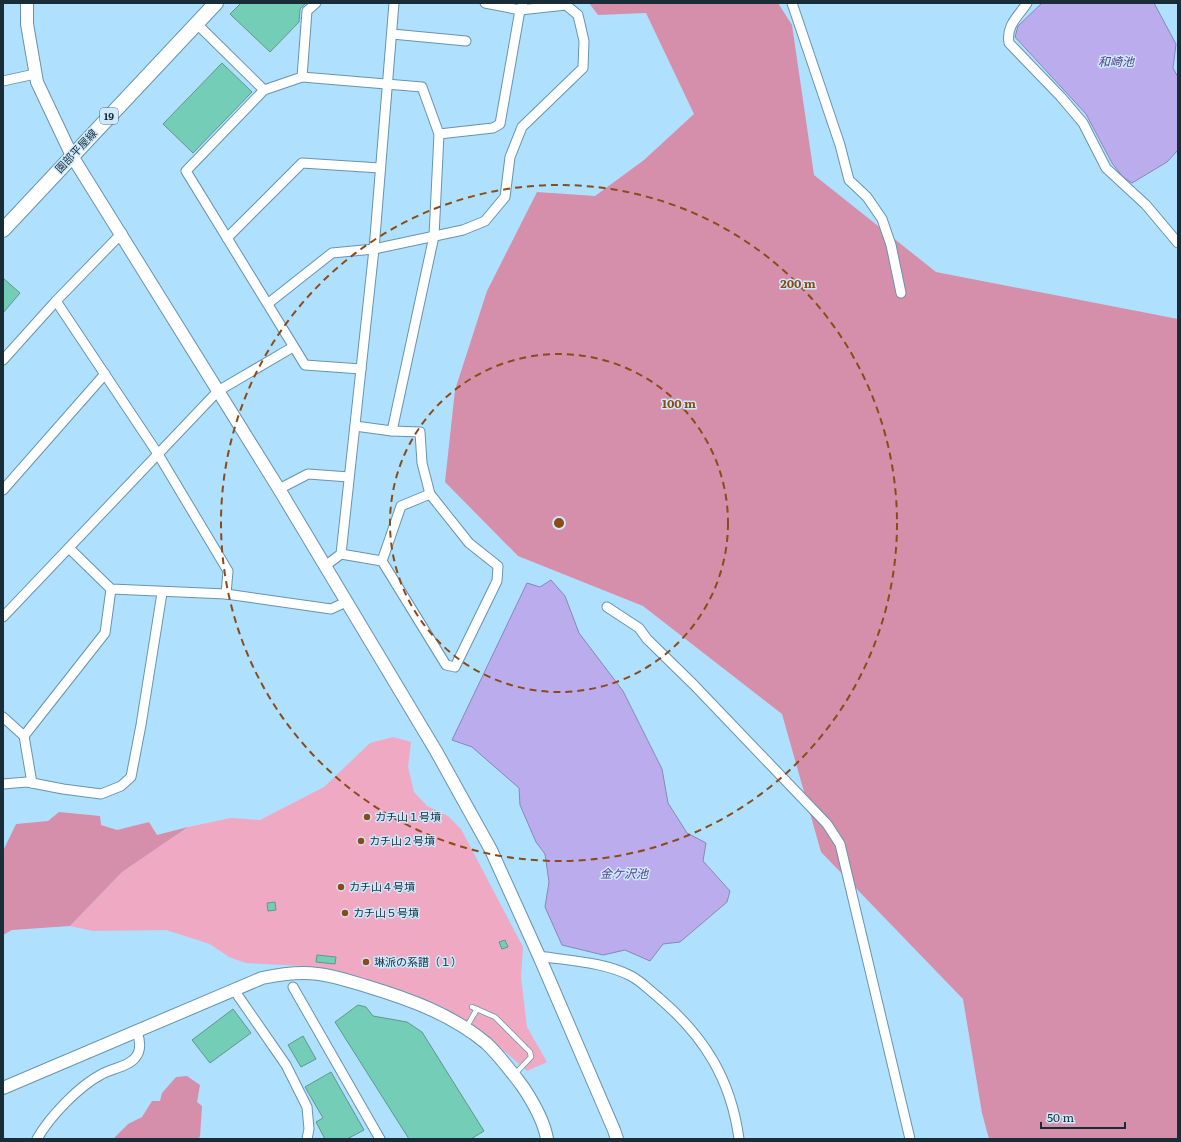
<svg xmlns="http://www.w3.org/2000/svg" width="1181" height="1142" viewBox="0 0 1181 1142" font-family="Literata,'Noto Sans JP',serif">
  <rect width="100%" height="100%" fill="#afe0fe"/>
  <polygon fill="#efa9c3" points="393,737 411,742 408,767 414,792 427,806 448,816 461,829 523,947 521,977 527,1027 547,1062 527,1071 485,1034 443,1007 404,992 343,973 302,966 246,963 229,957 210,944 166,930 93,931 70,926 122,872 188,827 231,818 260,820 324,787 370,743"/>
  <g fill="#d68faa">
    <polygon points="589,3 778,3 792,25 814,175 936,272 1178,319 1178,1139 989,1139 982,1113 963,999 821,852 782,714 643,606 518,556 445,482 455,390 487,291 537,192 595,196 644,160 694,114 646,13 598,15"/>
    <polygon points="59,812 100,816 101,825 117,830 149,822 157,835 188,827 122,872 70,926 12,930 3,935 3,851 16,824 48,821"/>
    <polygon points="187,1076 200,1085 197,1102 202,1106 200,1137 195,1139 113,1139 128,1124 142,1117 152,1101 160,1101 162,1093 176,1077"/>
  </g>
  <g fill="#bbaced" stroke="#8a86b7">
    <polygon points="1042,3 1154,3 1176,44 1173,68 1178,77 1178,150 1167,162 1132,183 1123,177 1112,163 1086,114 1015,37 1018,26"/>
    <polygon points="551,580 565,596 579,633 623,691 662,769 668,803 687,833 706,843 703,861 730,891 727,902 680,942 663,944 650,961 625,950 603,955 562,945 545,907 549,882 545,854 536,842 520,805 519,788 472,747 452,740 527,583 540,587"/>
  </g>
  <g fill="#74cdb6" stroke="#5f9889">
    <polygon points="241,3 306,3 300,9 299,22 270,52 230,14"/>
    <polygon points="222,63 252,92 193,153 163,124"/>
    <polygon points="3,278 20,293 3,313"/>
    <polygon points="275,902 276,910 268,911 267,903"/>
    <polygon points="505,940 508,947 502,949 499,942"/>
    <polygon points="317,955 336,957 335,964 316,962"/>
    <polygon points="358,1005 366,1007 373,1016 407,1022 422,1032 484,1131 471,1139 409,1139 335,1022"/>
    <polygon points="233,1009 251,1033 210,1063 192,1040"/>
    <polygon points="303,1036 316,1059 301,1067 288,1045"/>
    <polygon points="331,1072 364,1130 347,1139 325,1139 316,1122 323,1118 305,1087"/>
  </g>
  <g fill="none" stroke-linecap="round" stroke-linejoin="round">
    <defs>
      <g id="lane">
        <polyline points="472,1007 495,1017 530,1052 531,1057 515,1074"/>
        <polyline points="466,1028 477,1009"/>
      </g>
      <g id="street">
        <polyline points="316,3 307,11 302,77 264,90 186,171 305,365 361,369"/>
        <polyline points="792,3 840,145 849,180 867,197 882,219 891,245 901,293"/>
        <path d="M 1027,3 C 1018,17 1006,25 1009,43 L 1061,97 L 1083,123 L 1106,168 L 1146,205 L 1178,243"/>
        <polyline points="196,23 264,90"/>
        <polyline points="392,34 466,41"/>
        <polyline points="302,77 422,87 439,134 434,236 392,431 420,432 422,463 430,494 469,543 498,566 497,581 455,667 446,665 382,561 341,554"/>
        <polyline points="3,81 35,74"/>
        <polyline points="439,134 493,128 500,124 520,10 523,3"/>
        <polyline points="227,238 302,163 380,168"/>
        <polyline points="56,301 158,454 228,571 226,594"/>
        <polyline points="270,302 332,253 374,249 463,230 485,221 505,197 510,157 522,127 583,68 584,41 578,15 566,5 520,10 485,3"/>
        <polyline points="3,360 56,301 122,233"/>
        <polyline points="355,426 392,431"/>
        <polyline points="279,489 308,474 349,477"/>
        <polyline points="3,490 105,374"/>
        <polyline points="69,548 111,589 226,594 331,609 346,602"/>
        <polyline points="382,561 401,506 430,494"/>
        <polyline points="325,566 341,554 374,249 394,3"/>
        <polyline points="607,607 639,628 647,639 694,685 827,824 840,844 910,1139"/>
        <polyline points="3,617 218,391 293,347"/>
        <polyline points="3,717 24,736"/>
        <polyline points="32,783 24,736 105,633 111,589"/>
        <polyline points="3,784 27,782 63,789 101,794 121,786 131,777 141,725 162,593"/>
        <path d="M 539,956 C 570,961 604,962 631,976 C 641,981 650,991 658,997 C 704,1036 731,1079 739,1139"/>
        <polyline points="293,987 380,1139"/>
        <polyline points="234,990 286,1065 307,1107 309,1129 307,1139"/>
        <path d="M 37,1139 C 50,1116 79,1086 102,1074 C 111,1069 129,1066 135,1058 C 142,1050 140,1040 137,1032"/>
      </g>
      <g id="secondary">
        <polyline points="27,3 27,24 37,82 72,156 279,489 436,751 491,850 539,956 614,1130 617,1139"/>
        <path d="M 3,1088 L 262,978 C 276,975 289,973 304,973 C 325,973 346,980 366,986 C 409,999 451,1014 486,1043 C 500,1056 511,1071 523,1087 C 533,1102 544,1121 547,1139"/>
      </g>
      <polyline id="primary" points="3,230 216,3"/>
    </defs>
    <use href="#lane" stroke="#6694b0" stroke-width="6"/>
    <use href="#street" stroke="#6694b0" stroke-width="11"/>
    <use href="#secondary" stroke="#6694b0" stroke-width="14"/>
    <use href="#primary" stroke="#6694b0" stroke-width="16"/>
    <use href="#lane" stroke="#fff" stroke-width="4.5"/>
    <use href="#street" stroke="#fff" stroke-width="9"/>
    <use href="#secondary" stroke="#fff" stroke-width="12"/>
    <use href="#primary" stroke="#fff" stroke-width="14"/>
  </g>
  <g fill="none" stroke="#8c4b16" stroke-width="2" stroke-dasharray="7 5">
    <circle cx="559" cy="523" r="169"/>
    <circle cx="559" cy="523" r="338"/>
  </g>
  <g fill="#8c4b16" stroke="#cdeafc" stroke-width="1.5">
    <circle cx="367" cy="817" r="4"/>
    <circle cx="361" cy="841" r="4"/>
    <circle cx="341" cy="887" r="4"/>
    <circle cx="345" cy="913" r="4"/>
    <circle cx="366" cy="962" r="4"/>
  </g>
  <g text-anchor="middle" stroke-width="3" stroke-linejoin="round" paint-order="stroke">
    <rect fill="#cdeafc" stroke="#4f6673" stroke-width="1" x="100" y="108" width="18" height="16" rx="3"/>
    <g font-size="10" font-weight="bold" fill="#192d38">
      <text x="109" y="120">19</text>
    </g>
    <g font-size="11" fill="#192d38" stroke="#cdeafc">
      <text transform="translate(76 151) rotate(-47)" y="4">園部平屋線</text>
    </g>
    <g font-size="11" fill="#192d38" stroke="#cdeafc" text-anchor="start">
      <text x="375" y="821">カチ山１号墳</text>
      <text x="369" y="845">カチ山２号墳</text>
      <text x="349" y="891">カチ山４号墳</text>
      <text x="353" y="917">カチ山５号墳</text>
      <text x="374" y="966">琳派の系譜（１）</text>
    </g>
    <g font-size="12" font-style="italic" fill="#573f8c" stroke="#cdeafc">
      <text x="1116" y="66">和崎池</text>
      <text x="624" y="878">金ケ沢池</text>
    </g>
  </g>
  <circle cx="559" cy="523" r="6" fill="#8c4b16" stroke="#cdeafc" stroke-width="2"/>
  <g font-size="12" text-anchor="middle" font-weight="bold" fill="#8c4b16" stroke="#cdeafc" stroke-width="3" stroke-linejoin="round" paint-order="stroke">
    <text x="798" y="288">200 m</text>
    <text x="679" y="408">100 m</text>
  </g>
  <rect width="1181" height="1142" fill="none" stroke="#192d38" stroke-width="8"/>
  <path d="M1041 1122v6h84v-6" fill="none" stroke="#192d38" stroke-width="2"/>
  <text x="1047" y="1122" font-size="12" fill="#192d38" stroke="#cdeafc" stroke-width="3" paint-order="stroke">50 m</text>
</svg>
